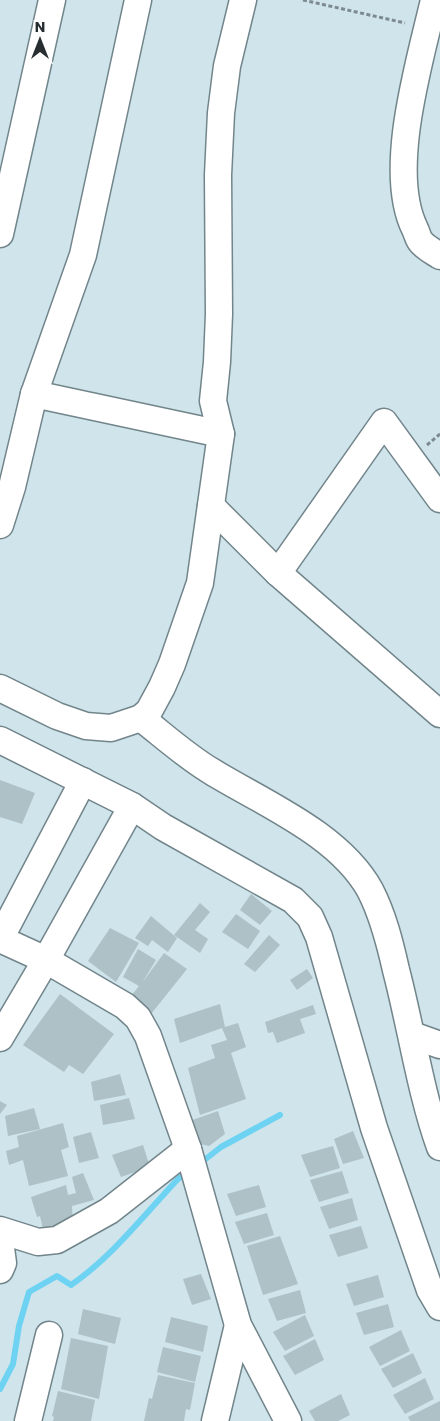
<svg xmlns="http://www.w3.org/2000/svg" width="440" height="1421" viewBox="0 0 440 1421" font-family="Poppins,sans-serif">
  <rect width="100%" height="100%" fill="#cfe4eb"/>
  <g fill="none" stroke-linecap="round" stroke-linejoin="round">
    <g stroke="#6ed3f2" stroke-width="6">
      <polyline points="198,1165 221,1147 280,1115"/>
      <path d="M 0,1389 L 13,1364 L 19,1326 L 29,1292 L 57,1276 L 71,1285 C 112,1257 144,1215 178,1179 L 188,1172"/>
    </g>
  </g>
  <g fill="#adc1c7">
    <polygon points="0,780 35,793 22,824 0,817"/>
    <polygon points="251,894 272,911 260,925 240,910"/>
    <polygon points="200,903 210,912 195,930 208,939 200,953 174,935"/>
    <polygon points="236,914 260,931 248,949 222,932"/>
    <polygon points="151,916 177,938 168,952 152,940 148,946 135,938"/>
    <polygon points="110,928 139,943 116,982 88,961"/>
    <polygon points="269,935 280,945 255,972 244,964"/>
    <polygon points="138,949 156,960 142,983 164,953 187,969 151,1014 128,1000 139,986 123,977"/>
    <polygon points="307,969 313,978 297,990 290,980"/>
    <polygon points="60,994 114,1034 83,1074 69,1065 64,1072 23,1045"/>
    <polygon points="220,1004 225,1027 238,1023 246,1047 231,1053 246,1099 200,1115 188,1068 215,1058 211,1045 227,1040 222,1028 180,1043 174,1019"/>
    <polygon points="313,1005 316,1014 300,1019 305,1033 277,1043 273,1032 268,1033 265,1022"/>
    <polygon points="120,1074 126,1095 94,1101 91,1082"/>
    <polygon points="129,1098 135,1119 103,1125 100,1105"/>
    <polygon points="0,1101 7,1105 0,1114"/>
    <polygon points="34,1108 40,1129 8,1136 5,1116"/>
    <polygon points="218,1111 225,1134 209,1146 191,1142 187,1122"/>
    <polygon points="63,1123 69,1147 61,1150 68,1176 29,1186 23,1160 9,1165 6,1151 19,1147 17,1136"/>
    <polygon points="353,1131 364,1158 343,1164 334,1139"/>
    <polygon points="91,1132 99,1158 79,1163 73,1137"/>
    <polygon points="143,1145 150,1167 121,1177 112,1155"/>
    <polygon points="333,1146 340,1168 310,1177 301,1155"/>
    <polygon points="342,1171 349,1193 319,1202 310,1180"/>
    <polygon points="83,1173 94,1200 72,1206 73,1227 45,1238 40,1216 37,1217 31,1197 66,1185 68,1195 76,1193 72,1177"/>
    <polygon points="259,1185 266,1207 236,1216 227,1194"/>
    <polygon points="352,1198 358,1220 329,1229 320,1207"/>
    <polygon points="267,1213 274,1235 244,1244 235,1222"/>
    <polygon points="361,1226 368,1248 338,1257 329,1235"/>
    <polygon points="280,1236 298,1284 263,1295 247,1246"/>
    <polygon points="201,1274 211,1299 192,1305 183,1279"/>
    <polygon points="378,1275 384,1297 354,1306 346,1284"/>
    <polygon points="300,1290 306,1313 277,1321 268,1299"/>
    <polygon points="388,1304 394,1327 364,1335 356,1313"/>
    <polygon points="83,1309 121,1318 115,1344 78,1334"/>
    <polygon points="305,1315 314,1336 285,1351 273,1332"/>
    <polygon points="171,1317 208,1326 203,1352 165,1342"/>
    <polygon points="401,1330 410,1351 380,1366 369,1347"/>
    <polygon points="71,1338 108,1346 99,1399 61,1389"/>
    <polygon points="315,1339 324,1360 295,1375 283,1356"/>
    <polygon points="163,1347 201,1356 195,1382 157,1372"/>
    <polygon points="413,1353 422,1373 393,1388 381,1369"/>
    <polygon points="158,1375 195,1383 190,1410 186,1409 184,1421 144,1421 149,1398 152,1399"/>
    <polygon points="425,1378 434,1399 405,1414 393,1395"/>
    <polygon points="58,1391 95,1400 91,1421 53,1421 54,1417 52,1416"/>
    <polygon points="341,1394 350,1415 338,1421 315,1421 309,1411"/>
    <polygon points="440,1401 440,1421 410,1421 408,1417"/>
  </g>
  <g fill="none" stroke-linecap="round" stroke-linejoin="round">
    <defs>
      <g id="minor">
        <path d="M 434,0 C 420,61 386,171 415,229 C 417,233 418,239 421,242 C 426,248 434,252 440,256"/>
        <polyline points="0,234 52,0"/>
        <polyline points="34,394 221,434"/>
        <polyline points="211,506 278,573 440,714"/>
        <polyline points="0,525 12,487 34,394 83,255 138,0"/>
        <polyline points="278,573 384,422 440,499"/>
        <polyline points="0,688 57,716 86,726 111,728 141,718 149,711 162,687 172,664 200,583 221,434 213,401 217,362 219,314 218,175 221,113 227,66 243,0"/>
        <path d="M 141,718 C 164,736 186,756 211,771 C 263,803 339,834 370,890 C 383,915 390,943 396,970 C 411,1027 420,1091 440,1147"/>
        <polyline points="0,740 132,806 163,827 293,900 310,917 319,937 374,1128 430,1290 440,1307"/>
        <polyline points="0,939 46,960 125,1006 138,1018 148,1036 188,1149 238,1325 288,1421"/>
        <polyline points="0,939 83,781"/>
        <polyline points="412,1035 440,1045"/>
        <polyline points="0,1038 46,960 132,806"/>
        <polyline points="0,1230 38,1242 57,1240 109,1211 188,1149"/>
        <polyline points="0,1241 3,1263 0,1270"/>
        <polyline points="28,1421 49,1335"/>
        <polyline points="215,1421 238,1325"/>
      </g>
    </defs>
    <use href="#minor" stroke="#72858b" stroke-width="29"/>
    <g stroke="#7d8b90" stroke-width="3" stroke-dasharray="4 2.5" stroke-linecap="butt">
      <polyline points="303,0 405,23"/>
      <polyline points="427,445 440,434"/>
    </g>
    <use href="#minor" stroke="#fff" stroke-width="26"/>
  </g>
  <g transform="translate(40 40)" stroke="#ffffff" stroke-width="4" paint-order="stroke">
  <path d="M0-4L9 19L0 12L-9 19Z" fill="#262e31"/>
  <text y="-8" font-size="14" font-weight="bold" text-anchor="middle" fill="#262e31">N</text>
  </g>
</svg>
